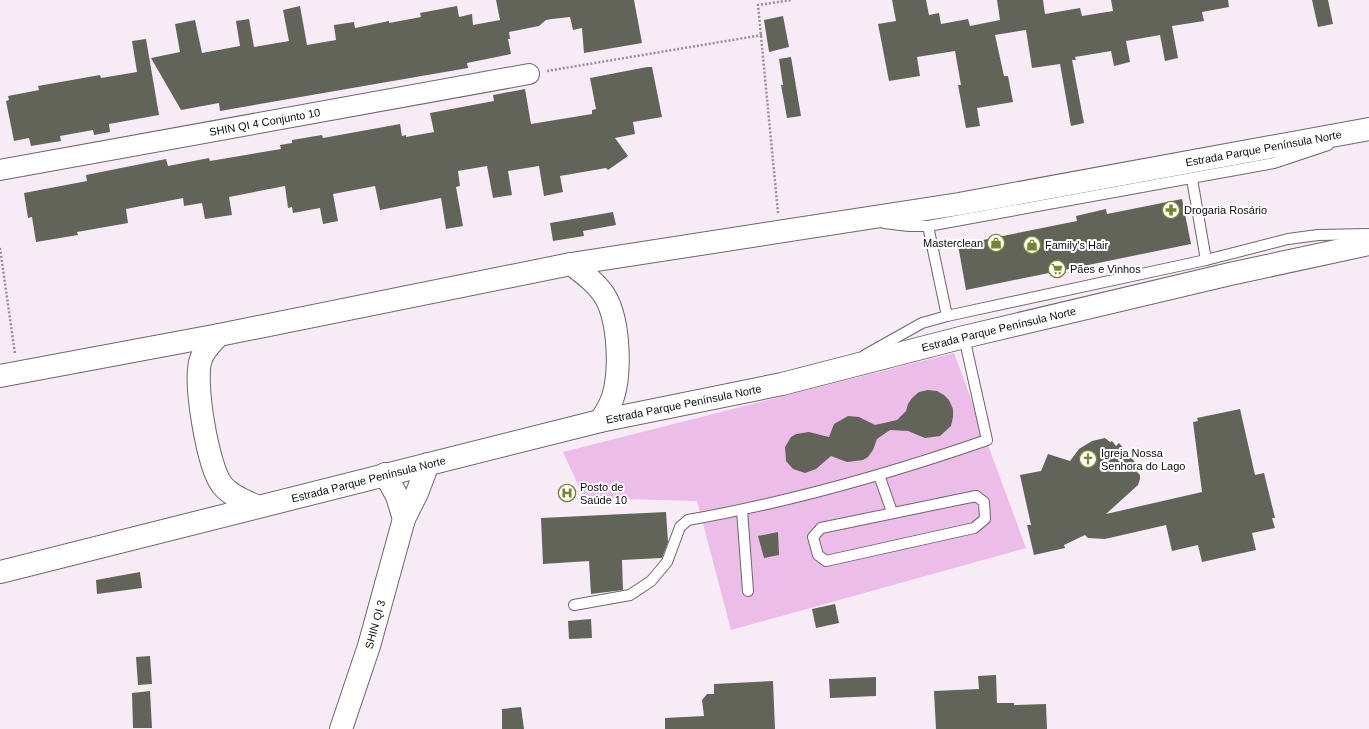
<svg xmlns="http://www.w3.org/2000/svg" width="1369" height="729" viewBox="0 0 1369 729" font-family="Helvetica,sans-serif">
  <rect width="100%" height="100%" fill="#f7ecf6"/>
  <polygon fill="#edbdea" points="954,353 1026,548 731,630 697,501 584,498 563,452"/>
  <g fill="#626459">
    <polygon points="496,0 634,0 642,43 584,53 582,28 573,30 570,17 552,19 546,20 539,26 509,32 510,39 508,39 511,54 467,63 468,68 220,111 219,103 181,110 151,58 180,52 175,24 195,20 202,53 240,46 236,21 249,19 254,47 289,41 283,10 300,6 307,45 336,40 334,25 354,22 355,28 389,21 389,23 421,17 420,13 457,6 459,17 472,14 473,25 500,20"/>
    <polygon points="892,0 926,0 929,15 939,13 941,24 968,19 970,26 1000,20 997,0 1043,0 1045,14 1080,8 1082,16 1113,11 1111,0 1228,0 1229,7 1202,12 1204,21 1172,26 1178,58 1165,61 1160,35 1126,41 1130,62 1114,66 1111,51 1075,57 1076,60 1072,60 1084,123 1071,126 1060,64 1032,68 1026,30 995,35 1004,76 1008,76 1013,102 977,108 980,126 966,128 958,85 961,85 955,51 917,57 920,76 889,81 878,24 896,21"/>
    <polygon points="1312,0 1328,0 1333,24 1318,27"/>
    <polygon points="783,16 789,47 769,52 764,20"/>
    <polygon points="146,39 159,115 109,124 110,132 94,135 93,130 60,136 61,141 31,146 29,138 14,141 6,101 9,100 8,96 39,90 38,86 100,75 101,78 137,72 132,41"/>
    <polygon points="791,57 801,116 787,118 781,85 783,85 779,59"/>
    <polygon points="647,67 652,67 662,117 633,122 635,134 615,138 628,156 608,170 606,168 560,176 563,192 544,196 539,166 508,171 512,195 493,198 487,166 458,171 460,186 456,187 463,226 446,229 441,198 380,210 375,186 333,194 338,221 323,224 320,208 293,213 292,207 288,208 285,186 229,197 232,215 205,219 202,203 184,206 183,198 126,209 128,223 77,232 78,235 36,242 32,217 28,218 24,193 87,181 86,175 166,159 168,166 209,158 210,161 281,149 280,145 292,143 292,140 322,135 323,138 400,124 402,136 406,135 406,137 434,132 430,113 494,101 493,95 525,89 531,124 592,114 592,110 596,109 590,78"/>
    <polygon points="1182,199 1191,244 966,290 958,245 1077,221 1076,216 1106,209 1107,214"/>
    <polygon points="613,212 616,225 583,231 584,236 553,241 550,223"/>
    <polygon points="928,390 937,391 944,395 949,400 953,409 953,417 951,426 940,436 925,438 908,431 890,430 877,439 873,450 868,457 863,460 847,462 831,456 816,469 805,473 793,469 786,461 785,447 791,437 796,434 809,432 829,437 834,424 848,416 859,417 875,425 897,420 906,411 908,404 912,398 919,392"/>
    <polygon points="1240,409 1255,475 1264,473 1275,518 1272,518 1275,528 1252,533 1256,550 1202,562 1198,545 1172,551 1166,525 1105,539 1088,538 1085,535 1064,545 1065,548 1034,555 1027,525 1031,525 1020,475 1041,471 1048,454 1070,461 1079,449 1092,441 1105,438 1110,442 1112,441 1116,446 1119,443 1139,467 1136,471 1140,475 1140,479 1138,485 1106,514 1202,492 1193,422 1198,421 1197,418"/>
    <polygon points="666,512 668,542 662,558 622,560 623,590 591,594 589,561 543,564 541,518"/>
    <polygon points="778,532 779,555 764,558 758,536"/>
    <polygon points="140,572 142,588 97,594 96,580"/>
    <polygon points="835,604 839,623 816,628 812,609"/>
    <polygon points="591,619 592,638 569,639 568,621"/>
    <polygon points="150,656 152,684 138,685 136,657"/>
    <polygon points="996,675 997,703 1014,703 1014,705 1046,704 1047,729 936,729 934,691 979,689 978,676"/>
    <polygon points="876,677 876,696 830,698 829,679"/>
    <polygon points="773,681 775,729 665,729 665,718 704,716 702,700 707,694 714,694 714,684"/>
    <polygon points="150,691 152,728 133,728 132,693"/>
    <polygon points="521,707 524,729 502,729 502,709"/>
  </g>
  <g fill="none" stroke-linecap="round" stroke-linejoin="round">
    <defs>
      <g id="service">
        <polyline points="1192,179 1206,260"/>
        <polyline points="884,223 909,226 928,226 1274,163 1328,145"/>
        <polyline points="928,226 947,316"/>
        <polyline points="865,355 922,323 947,316 1206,260 1288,239 1318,235 1369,234"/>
        <polyline points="879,475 892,512"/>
        <polygon points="976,496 984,502 985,519 974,528 826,561 818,555 813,537 821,528"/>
        <polyline points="742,510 748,591"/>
        <path d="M 574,605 L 630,595 L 651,581 L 667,562 L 680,527 L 688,520 C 790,502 889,474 987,440 L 964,337"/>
      </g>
      <g id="minor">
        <path id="s1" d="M 0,170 L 529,74"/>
      </g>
      <g id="tertiary">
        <polyline points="385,474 397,496 404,519"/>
        <path id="s2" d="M 341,729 L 369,646 L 404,519 L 417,493 L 428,464"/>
      </g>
      <g id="secondary">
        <path d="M 571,264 C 583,273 598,284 606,298 C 619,322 621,371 613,397 C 610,406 605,414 600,421"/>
        <path d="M 219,335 C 212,342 204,350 201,359 C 193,381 208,467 222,485 C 231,496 245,501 256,506"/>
        <path id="s3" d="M 0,376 L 219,335 L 571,264 L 959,204 L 1369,129"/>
        <path id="s4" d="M 0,572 L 600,421 L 782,384 L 964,337 L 1230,274 L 1369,244"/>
      </g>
    </defs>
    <use href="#service" stroke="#6f656e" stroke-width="12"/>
    <use href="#minor" stroke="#6f656e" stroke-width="22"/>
    <use href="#tertiary" stroke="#6f656e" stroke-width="24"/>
    <use href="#secondary" stroke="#6f656e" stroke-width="24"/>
    <g stroke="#979097" stroke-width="2.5" stroke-dasharray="2 2" stroke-linecap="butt">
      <polyline points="547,71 762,35"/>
      <polyline points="778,213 758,5 792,0"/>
      <polyline points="0,248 15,354"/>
    </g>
    <use href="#service" stroke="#fff" stroke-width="10"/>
    <use href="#minor" stroke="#fff" stroke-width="20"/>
    <use href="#tertiary" stroke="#fff" stroke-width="22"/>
    <use href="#secondary" stroke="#fff" stroke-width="22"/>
  </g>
  <defs>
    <symbol id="pharmacy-ring" viewBox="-11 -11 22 22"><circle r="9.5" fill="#fff" stroke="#798430" stroke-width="1.5"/><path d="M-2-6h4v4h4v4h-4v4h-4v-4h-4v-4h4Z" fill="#798430"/></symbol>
    <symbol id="shop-ring" viewBox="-11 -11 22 22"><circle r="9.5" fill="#fff" stroke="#798430" stroke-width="1.5"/><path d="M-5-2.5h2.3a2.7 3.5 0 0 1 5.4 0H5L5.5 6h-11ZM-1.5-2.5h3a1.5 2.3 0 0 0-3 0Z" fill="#798430"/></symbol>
    <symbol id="supermarket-ring" viewBox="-11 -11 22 22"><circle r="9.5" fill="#fff" stroke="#798430" stroke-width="1.5"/><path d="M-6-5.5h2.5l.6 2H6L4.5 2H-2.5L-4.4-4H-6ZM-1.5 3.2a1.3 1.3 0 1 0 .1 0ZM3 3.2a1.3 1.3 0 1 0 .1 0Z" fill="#798430"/></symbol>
    <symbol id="church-ring" viewBox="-11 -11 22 22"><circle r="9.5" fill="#fff" stroke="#798430" stroke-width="1.5"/><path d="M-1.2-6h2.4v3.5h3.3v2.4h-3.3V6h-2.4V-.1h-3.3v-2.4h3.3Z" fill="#798430"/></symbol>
    <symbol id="hospital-ring" viewBox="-11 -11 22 22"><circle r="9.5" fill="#fff" stroke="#798430" stroke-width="1.5"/><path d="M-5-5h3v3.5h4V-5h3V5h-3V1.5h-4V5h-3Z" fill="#798430"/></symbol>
  </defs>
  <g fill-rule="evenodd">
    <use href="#pharmacy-ring" x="1161" y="200" width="20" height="20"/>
    <use href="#shop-ring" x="986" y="233" width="20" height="20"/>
    <use href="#shop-ring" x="1022" y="235" width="20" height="20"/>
    <use href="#supermarket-ring" x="1047" y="259" width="20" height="20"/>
    <use href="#church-ring" x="1078" y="449" width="20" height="20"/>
    <use href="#hospital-ring" x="557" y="483" width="20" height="20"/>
  </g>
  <g text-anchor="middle" stroke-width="4" stroke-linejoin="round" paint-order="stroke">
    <g font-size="11" fill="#0d0a0d" stroke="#fff">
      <text dy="4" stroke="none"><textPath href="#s1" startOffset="269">SHIN QI 4 Conjunto 10</textPath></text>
      <text dy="4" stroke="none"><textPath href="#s3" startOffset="1284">Estrada Parque Península Norte</textPath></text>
      <text dy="4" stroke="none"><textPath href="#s4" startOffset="1028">Estrada Parque Península Norte</textPath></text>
      <text dy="4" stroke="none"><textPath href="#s4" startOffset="704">Estrada Parque Península Norte</textPath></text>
      <text dy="4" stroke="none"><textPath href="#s4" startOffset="380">Estrada Parque Península Norte</textPath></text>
      <text dy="4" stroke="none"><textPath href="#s2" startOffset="110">SHIN QI 3</textPath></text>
    </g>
    <g font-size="11" fill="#0d0a0d" stroke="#fff" text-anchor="start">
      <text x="1184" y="214">Drogaria Rosário</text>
      <text x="983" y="247" text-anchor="end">Masterclean</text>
      <text x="1045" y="249">Family's Hair</text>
      <text x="1070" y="273">Pães e Vinhos</text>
      <text x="1101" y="457">Igreja Nossa<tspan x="1101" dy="13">Senhora do Lago</tspan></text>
      <text x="580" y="491">Posto de<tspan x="580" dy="13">Saúde 10</tspan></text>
    </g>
  </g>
</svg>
